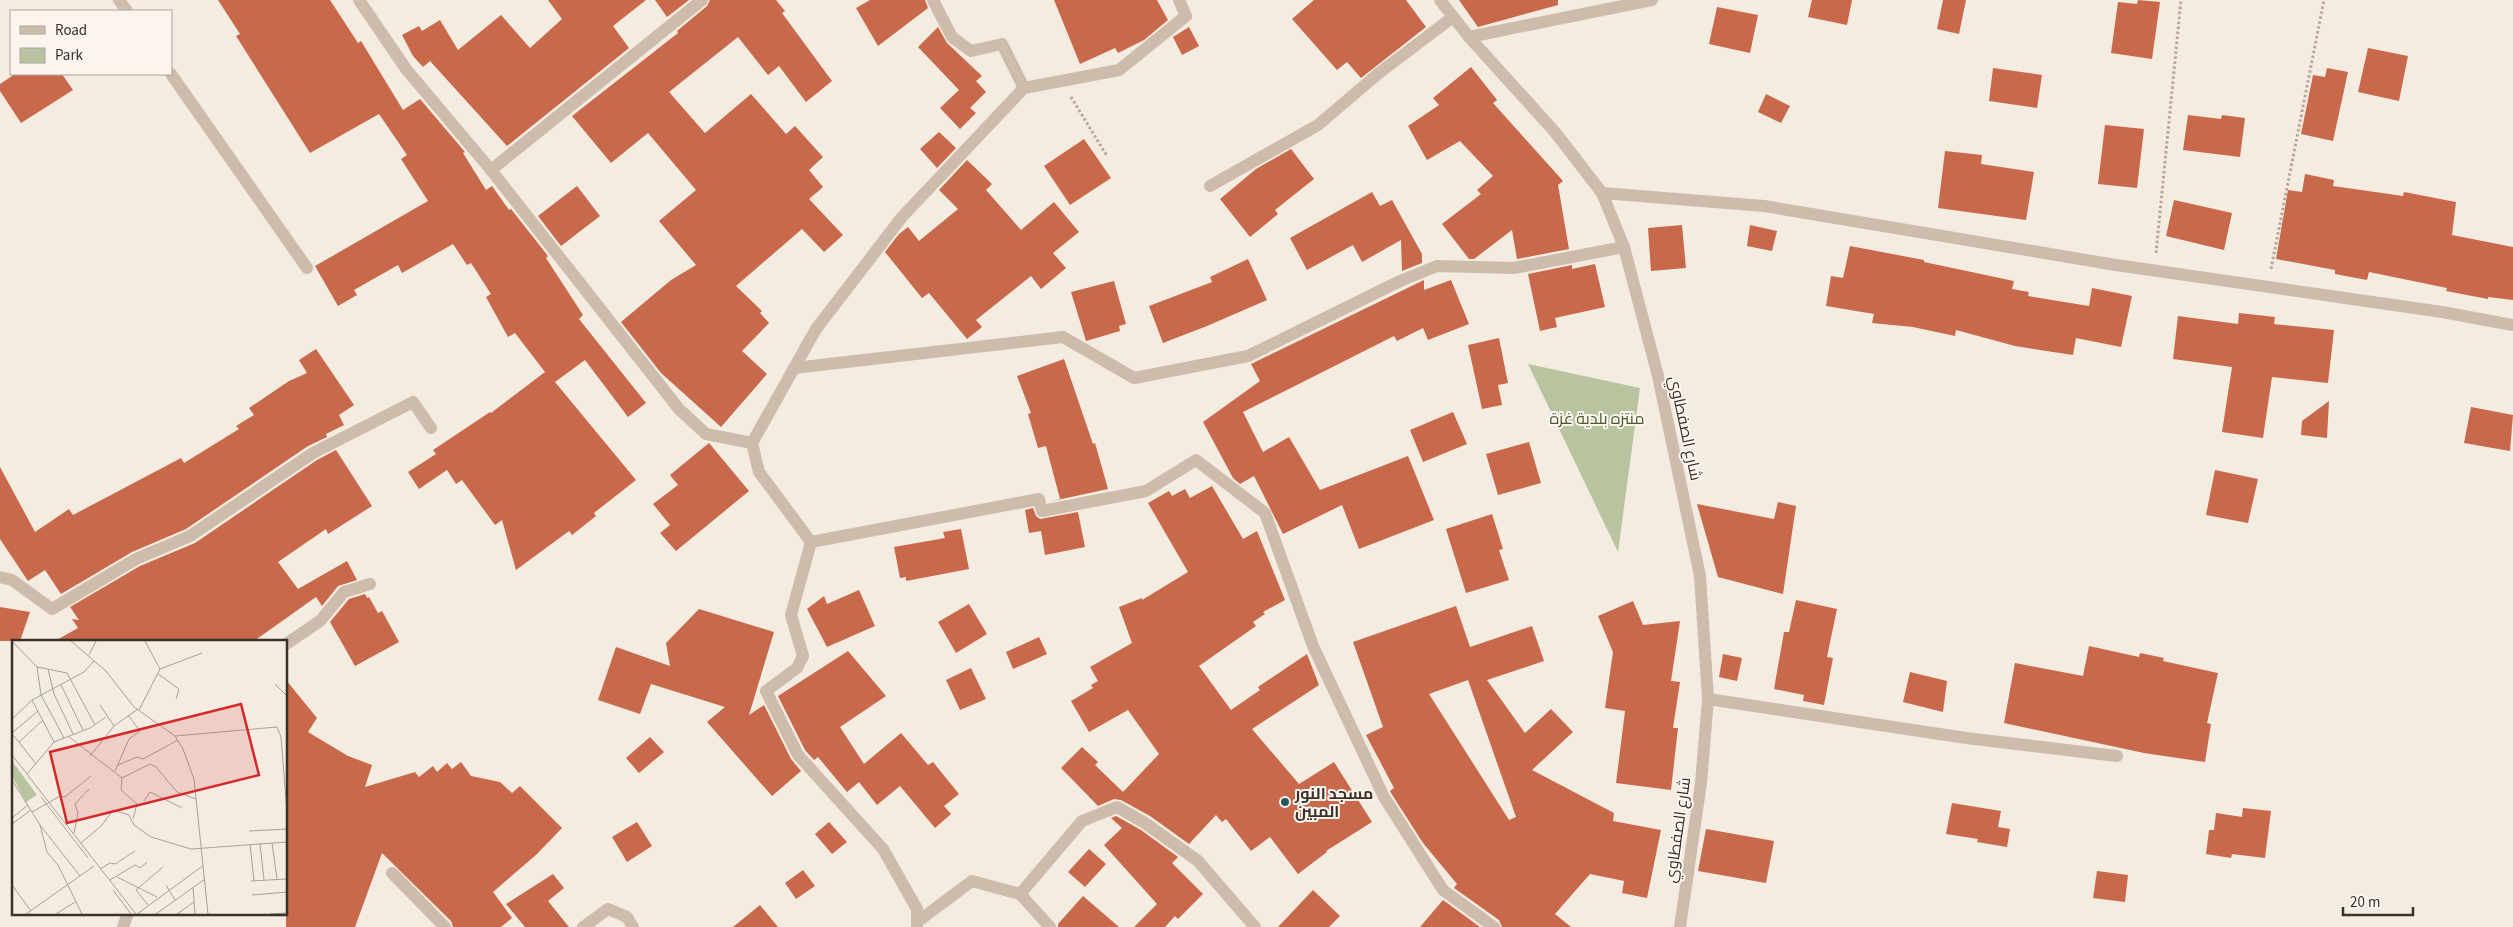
<svg xmlns="http://www.w3.org/2000/svg" width="2513" height="927" viewBox="0 0 2513 927" font-family="'Source Sans 3',Cairo,sans-serif">
  <rect width="100%" height="100%" fill="#f4ebe1"/>
  <polygon fill="#b8c4a0" points="1528,364 1640,388 1618,552"/>
  <g fill="#c8694b" fill-rule="evenodd">
    <polygon points="218,0 330,0 358,43 361,41 403,110 420,99 465,152 463,153 486,190 492,186 509,210 511,209 548,256 546,258 583,315 579,319 646,403 628,417 585,360 555,382 636,480 594,513 596,516 572,535 569,531 516,570 502,520 495,525 462,480 456,484 447,470 419,489 408,472 436,454 433,450 490,412 491,413 545,372 515,333 508,337 486,297 491,294 471,263 467,265 453,244 402,273 398,265 354,290 357,295 338,306 315,266 428,201 401,159 407,155 379,114 310,153 236,36 240,34"/>
    <polygon points="548,0 646,0 613,26 629,48 507,146 430,61 423,67 413,56 402,35 419,26 422,31 440,20 458,50 501,15 530,48 562,19"/>
    <polygon points="655,0 689,0 667,17"/>
    <polygon points="710,0 776,0 785,11 782,13 832,81 806,102 779,66 768,75 738,37 669,92 705,133 751,94 786,134 795,126 823,157 809,170 823,187 809,199 843,235 824,252 802,229 736,286 762,311 760,313 769,323 742,351 767,374 721,427 661,373 621,322 671,280 696,265 659,221 696,190 648,133 611,163 572,116 678,33 677,31 707,6"/>
    <polygon points="870,0 925,0 928,8 878,46 856,8"/>
    <polygon points="1054,0 1157,0 1168,20 1144,40 1118,53 1115,48 1080,64"/>
    <polygon points="1314,0 1406,0 1426,27 1361,78 1347,62 1337,70 1292,19"/>
    <polygon points="1459,0 1558,0 1558,5 1478,27"/>
    <polygon points="1812,0 1852,0 1847,25 1808,17"/>
    <polygon points="1943,0 1966,0 1959,34 1937,29"/>
    <polygon points="2138,0 2160,2 2152,59 2111,53 2118,2 2137,4"/>
    <polygon points="1717,7 1758,15 1750,53 1709,44"/>
    <polygon points="938,27 947,43 982,76 976,81 986,92 970,108 976,113 960,129 940,108 959,90 918,47"/>
    <polygon points="1189,27 1199,46 1182,55 1173,37"/>
    <polygon points="2368,48 2408,56 2399,101 2358,92"/>
    <polygon points="1471,67 1497,100 1493,103 1563,181 1558,185 1569,249 1517,259 1512,230 1474,259 1469,259 1442,224 1481,194 1477,190 1493,176 1460,141 1427,160 1408,126 1439,105 1433,98"/>
    <polygon points="1993,68 2042,75 2037,108 1989,101"/>
    <polygon points="2327,68 2348,72 2333,141 2301,134 2313,75 2325,77"/>
    <polygon points="15,74 62,74 73,90 21,123 0,91 0,84"/>
    <polygon points="1766,94 1790,106 1781,123 1758,112"/>
    <polygon points="2188,115 2221,119 2222,115 2245,118 2240,157 2183,150"/>
    <polygon points="2105,125 2144,129 2137,188 2098,184"/>
    <polygon points="939,132 956,148 937,168 920,149"/>
    <polygon points="1084,139 1111,178 1070,205 1044,166"/>
    <polygon points="1291,149 1314,179 1275,210 1278,214 1250,237 1220,199 1256,169"/>
    <polygon points="1945,151 1982,155 1981,164 2034,172 2026,220 1938,208"/>
    <polygon points="967,160 992,184 986,190 1021,230 1054,202 1079,232 1053,253 1066,268 1041,289 1031,276 976,320 982,327 967,339 929,293 922,298 885,252 899,234 908,227 919,241 958,209 939,190"/>
    <polygon points="2305,174 2334,180 2333,186 2403,196 2404,192 2456,202 2452,235 2513,247 2513,300 2488,297 2488,299 2446,291 2447,288 2369,272 2367,280 2335,274 2335,270 2276,259 2288,190 2302,192"/>
    <polygon points="577,186 600,216 561,246 538,216"/>
    <polygon points="1372,192 1380,206 1392,200 1422,254 1422,263 1402,271 1401,240 1362,262 1353,245 1307,270 1290,238"/>
    <polygon points="2174,200 2232,213 2224,250 2166,236"/>
    <polygon points="1682,225 1686,268 1651,271 1648,228"/>
    <polygon points="1750,225 1777,231 1772,251 1747,246"/>
    <polygon points="1850,246 1924,260 1924,262 2014,281 2012,289 2029,292 2028,296 2089,306 2092,288 2132,296 2121,347 2076,338 2073,355 2015,346 1956,330 1955,336 1913,327 1872,323 1874,314 1826,306 1831,276 1843,278"/>
    <polygon points="1248,259 1267,300 1207,326 1163,343 1149,306 1212,282 1210,277"/>
    <polygon points="1595,264 1605,307 1555,318 1557,327 1540,331 1528,274 1572,265 1572,269"/>
    <polygon points="1424,280 1424,290 1451,280 1469,324 1428,340 1423,328 1397,341 1394,336 1243,412 1263,452 1289,437 1320,490 1408,456 1434,520 1359,549 1342,505 1283,534 1254,476 1240,484 1233,478 1203,422 1260,381 1251,364"/>
    <polygon points="1114,281 1126,324 1119,326 1120,331 1086,341 1071,292"/>
    <polygon points="2239,313 2275,317 2274,324 2334,330 2328,383 2272,377 2263,438 2222,432 2232,367 2173,359 2178,316 2238,324"/>
    <polygon points="1499,338 1508,383 1498,385 1502,405 1482,409 1468,345"/>
    <polygon points="316,349 354,405 339,415 344,425 326,434 327,437 308,446 186,529 132,552 61,594 45,570 28,581 0,539 0,467 35,532 69,509 73,515 181,458 184,463 239,429 236,426 254,415 249,408 289,381 307,373 299,360"/>
    <polygon points="1064,359 1093,444 1095,443 1108,489 1048,502 1060,499 1046,446 1038,448 1028,414 1031,413 1017,376"/>
    <polygon points="2329,401 2327,438 2301,435 2302,421"/>
    <polygon points="2471,407 2513,415 2510,451 2464,443"/>
    <polygon points="1453,412 1467,444 1423,462 1410,430"/>
    <polygon points="1529,442 1541,483 1498,495 1486,454"/>
    <polygon points="709,443 749,491 676,551 660,533 670,525 653,504 678,485 670,475"/>
    <polygon points="336,450 372,506 328,534 326,529 278,562 298,589 347,561 357,580 338,586 322,606 316,597 254,641 55,641 78,628 72,619 79,620 70,607 140,566 195,543 317,460"/>
    <polygon points="2215,470 2258,479 2248,523 2206,515"/>
    <polygon points="1212,486 1243,539 1257,531 1285,600 1263,612 1265,614 1253,622 1256,626 1199,666 1231,710 1260,690 1258,687 1307,654 1319,685 1252,729 1299,784 1334,762 1372,822 1326,851 1327,852 1298,874 1270,837 1251,851 1226,819 1222,822 1216,815 1189,844 1150,816 1121,800 1114,799 1098,806 1061,768 1082,747 1098,762 1095,765 1123,792 1159,754 1128,710 1089,732 1071,701 1093,688 1091,685 1098,681 1090,667 1132,643 1119,607 1142,598 1142,600 1188,572 1148,503 1169,491 1172,496 1185,489 1190,498"/>
    <polygon points="1778,502 1796,506 1783,594 1718,577 1697,504 1774,519"/>
    <polygon points="1033,508 1036,516 1040,519 1078,512 1085,547 1045,555 1041,531 1029,533 1025,510"/>
    <polygon points="1492,514 1503,549 1499,550 1509,580 1466,593 1446,529"/>
    <polygon points="961,529 969,569 906,581 906,577 900,578 894,547 945,538 943,532"/>
    <polygon points="859,590 875,626 827,647 807,609 824,596 827,604"/>
    <polygon points="365,594 367,598 369,597 378,613 382,611 399,642 355,666 330,622 349,599"/>
    <polygon points="1796,600 1837,609 1827,657 1833,658 1824,705 1803,701 1804,695 1774,689 1784,632 1789,632"/>
    <polygon points="1633,601 1643,625 1680,621 1671,681 1680,682 1673,728 1678,728 1671,790 1616,783 1625,711 1605,708 1613,652 1598,616"/>
    <polygon points="969,604 987,634 956,653 938,622"/>
    <path d="M 1456,606 L 1470,647 L 1532,626 L 1544,661 L 1487,680 L 1525,733 L 1551,709 L 1573,732 L 1532,770 L 1614,813 L 1613,821 L 1661,830 L 1647,898 L 1622,893 L 1624,881 L 1590,874 L 1555,914 L 1571,927 L 1502,927 L 1499,920 L 1454,888 L 1457,884 L 1423,843 L 1391,793 L 1390,791 L 1394,788 L 1366,735 L 1383,727 L 1353,642 ZM 1468,680 L 1516,817 L 1509,820 L 1429,694 Z"/>
    <polygon points="0,607 30,612 20,641 0,641"/>
    <polygon points="699,609 774,632 749,715 764,705 791,759 801,771 772,796 707,722 725,707 651,684 640,714 598,700 616,647 670,666 666,643"/>
    <polygon points="1039,637 1047,654 1013,669 1006,652"/>
    <polygon points="2089,646 2139,657 2140,653 2164,658 2163,661 2218,673 2207,723 2211,724 2205,762 2144,753 2004,723 2015,663 2083,676"/>
    <polygon points="848,651 886,696 840,727 864,764 901,733 928,765 933,762 959,794 944,806 951,814 935,828 900,786 877,805 859,782 847,792 818,757 814,760 805,750 778,696"/>
    <polygon points="1723,654 1742,658 1737,681 1719,677"/>
    <polygon points="971,668 986,699 960,710 946,680"/>
    <polygon points="1910,672 1947,681 1943,712 1903,702"/>
    <polygon points="286,680 317,718 308,732 348,756 372,765 365,787 415,772 419,777 433,766 437,772 447,763 452,769 461,762 471,776 500,782 512,793 520,786 562,828 537,854 493,892 512,918 501,927 453,927 451,921 382,853 355,927 286,927"/>
    <polygon points="650,737 664,752 639,773 626,758"/>
    <polygon points="1952,803 2001,811 1998,827 2010,829 2007,847 1977,842 1978,839 1946,834"/>
    <polygon points="2243,808 2271,811 2265,858 2232,854 2231,858 2206,854 2209,830 2214,830 2216,813 2242,817"/>
    <polygon points="1116,816 1141,830 1178,857 1172,863 1203,894 1178,919 1175,916 1165,927 1134,927 1157,904 1104,845 1122,828 1111,818"/>
    <polygon points="637,822 652,846 627,862 612,837"/>
    <polygon points="829,822 847,842 832,854 815,834"/>
    <polygon points="1706,829 1774,841 1766,883 1698,871"/>
    <polygon points="1089,849 1106,864 1085,887 1068,872"/>
    <polygon points="803,870 815,886 796,899 785,883"/>
    <polygon points="2097,871 2128,875 2125,902 2093,898"/>
    <polygon points="553,874 564,888 548,901 569,927 525,927 506,904"/>
    <polygon points="1313,890 1340,916 1329,927 1278,927"/>
    <polygon points="1083,896 1119,927 1058,927 1058,924"/>
    <polygon points="1443,900 1480,927 1420,927"/>
    <polygon points="760,905 778,927 733,927"/>
  </g>
  <g fill="none" stroke-linecap="round" stroke-linejoin="round">
    <g stroke="#b9a596" stroke-width="3" stroke-dasharray="2.5 2.5" stroke-linecap="butt">
      <polyline points="1071,97 1107,156"/>
      <polyline points="2156,253 2181,0"/>
      <polyline points="2271,269 2324,0"/>
    </g>
    <g stroke="#cdbbac" stroke-width="12">
      <polyline points="119,0 127,11"/>
      <polyline points="933,0 952,37 971,51 1002,44 1024,88"/>
      <polyline points="1469,37 1652,0"/>
      <polyline points="171,74 307,268"/>
      <polyline points="1210,186 1318,125 1379,73 1453,17"/>
      <polyline points="1708,699 1966,738 2117,756"/>
      <polyline points="392,873 445,927"/>
      <polyline points="917,922 972,881 1020,894 1050,927"/>
    </g>
    <g stroke="#cdbbac" stroke-width="12">
      <polyline points="359,0 406,69 491,170 679,409 706,434 752,443 759,472 811,542 1039,499 1042,511 1146,491 1196,460 1265,513 1313,646 1384,797 1443,890 1494,927"/>
      <polyline points="1440,0 1469,37 1555,132 1602,193 1624,247 1658,376 1700,576 1708,699 1701,783 1680,927"/>
      <polyline points="491,170 702,0"/>
      <polyline points="1602,193 1764,206 2116,265 2442,312 2513,325"/>
      <polyline points="794,368 1063,337 1134,378 1248,356 1400,281 1437,266 1514,268 1624,247"/>
      <polyline points="752,443 816,329 902,217 1024,88 1119,70 1186,16 1179,0"/>
      <polyline points="811,542 791,615 803,656 797,668 766,691 798,755 883,849 917,909 917,927"/>
      <polyline points="0,577 12,580 52,609 136,559 190,536 313,453 413,402 431,428"/>
      <polyline points="286,644 320,621 344,592 370,584"/>
      <polyline points="1020,894 1082,821 1117,807 1145,823 1198,861 1255,927"/>
      <polyline points="123,927 128,913"/>
      <polyline points="583,927 608,909 627,917 633,927"/>
    </g>
  </g>
  <circle fill="#1f5a5e" stroke="#fbf5ee" stroke-width="2" cx="1285" cy="802" r="5"/>
  <g text-anchor="middle" stroke-width="4" stroke-linejoin="round" paint-order="stroke">
    <g font-size="16" fill="#4a5a2e" stroke="#fbf5ee">
      <text x="1597" y="424">منتزه بلدية غزة</text>
    </g>
    <g font-size="16" fill="#3b302b" stroke="#fbf5ee">
      <text transform="translate(1686 428) rotate(78)" y="6">شارع الصفطاوي</text>
      <text transform="translate(1677 830) rotate(-82)" y="6">شارع الصفطاوي</text>
    </g>
    <g font-size="16" font-weight="bold" fill="#3b302b" stroke="#fbf5ee" text-anchor="start">
      <text x="1295" y="799">مسجد النور<tspan x="1295" dy="18">المبين</tspan></text>
    </g>
  </g>
  <g transform="translate(12 640)">
    <rect width="275" height="275" fill="#f4ebe1"/>
    <path d="M 0,121 L 25,155 L 14,162 L 0,136 Z" fill="#b8c4a0"/>
    <path fill="none" stroke="#aaa098" stroke-width="1" d="M 0,1 L 25,27M 59,1 L 94,31 L 122,67 L 163,96 L 171,109 L 182,139 L 196,274M 77,15 L 84,1M 36,29 L 42,54 L 61,94M 148,29 L 190,13M 146,34 L 167,49 L 164,59M 263,44 L 275,56M 49,45 L 71,90M 20,60 L 42,102M 88,65 L 102,86 L 126,69M 127,70 L 148,29 L 133,1M 0,79 L 20,60 L 72,32 L 82,21M 0,93 L 26,71M 0,94 L 7,102 L 31,80M 56,96 L 110,138 L 138,124 L 144,127 L 165,152 L 184,159M 163,96 L 265,87 L 269,97 L 275,172M 52,98 L 29,55 L 25,27 L 55,33 L 83,85M 7,102 L 24,124M 0,115 L 124,274M 78,116 L 102,86M 106,125 L 125,117 L 131,119 L 166,100M 103,131 L 117,99 L 128,91 L 116,75M 15,134 L 42,102 L 78,88 L 94,77M 110,138 L 109,150 L 125,164 L 121,179M 0,140 L 28,185 L 35,212 L 46,225 L 70,274M 29,157 L 76,218M 132,161 L 138,152 L 170,168M 20,172 L 48,156 L 53,157 L 79,136M 0,178 L 16,165M 0,184 L 19,170M 28,185 L 68,236M 237,191 L 275,189M 62,193 L 66,173 L 63,164 L 77,149M 69,203 L 90,185 L 101,170 L 117,175 L 122,185 L 139,197 L 179,209 L 275,202M 260,203 L 265,239M 238,204 L 242,241M 248,204 L 252,240M 88,229 L 98,223 L 103,224 L 123,211M 105,237 L 145,257M 98,240 L 123,225 L 128,228 L 135,222M 239,241 L 275,239M 0,245 L 19,271M 154,245 L 163,260M 181,248 L 183,274M 101,250 L 119,274M 240,255 L 275,252M 136,265 L 124,250 L 151,227M 14,274 L 82,226M 44,274 L 63,262M 125,274 L 192,225M 144,274 L 193,239M 165,274 L 182,262M 258,274 L 275,273"/>
    <path fill="#d62828" fill-opacity="0.15" stroke="#d62828" stroke-width="2.5" d="M 229,64 L 247,135 L 55,183 L 38,112 Z"/>
    <rect width="275" height="275" fill="none" stroke="#3b302b" stroke-width="2.5"/>
  </g>
  <rect x="10" y="10" width="162" height="65" fill="#fbf5ee" stroke="#aea6a0"/>
  <rect x="20" y="26" width="25" height="8" fill="#cdbbac" stroke="#aea6a0"/>
  <text x="55" y="35" font-size="15" fill="#3b302b">Road</text>
  <rect x="20" y="48" width="25" height="15" fill="#b8c4a0" stroke="#aea6a0"/>
  <text x="55" y="60" font-size="15" fill="#3b302b">Park</text>
  <path d="M2343 907v8h70v-8" fill="none" stroke="#3b302b" stroke-width="2.5"/>
  <text x="2350" y="907" font-size="15" fill="#3b302b" stroke="#fbf5ee" stroke-width="4" paint-order="stroke">20 m</text>
</svg>
